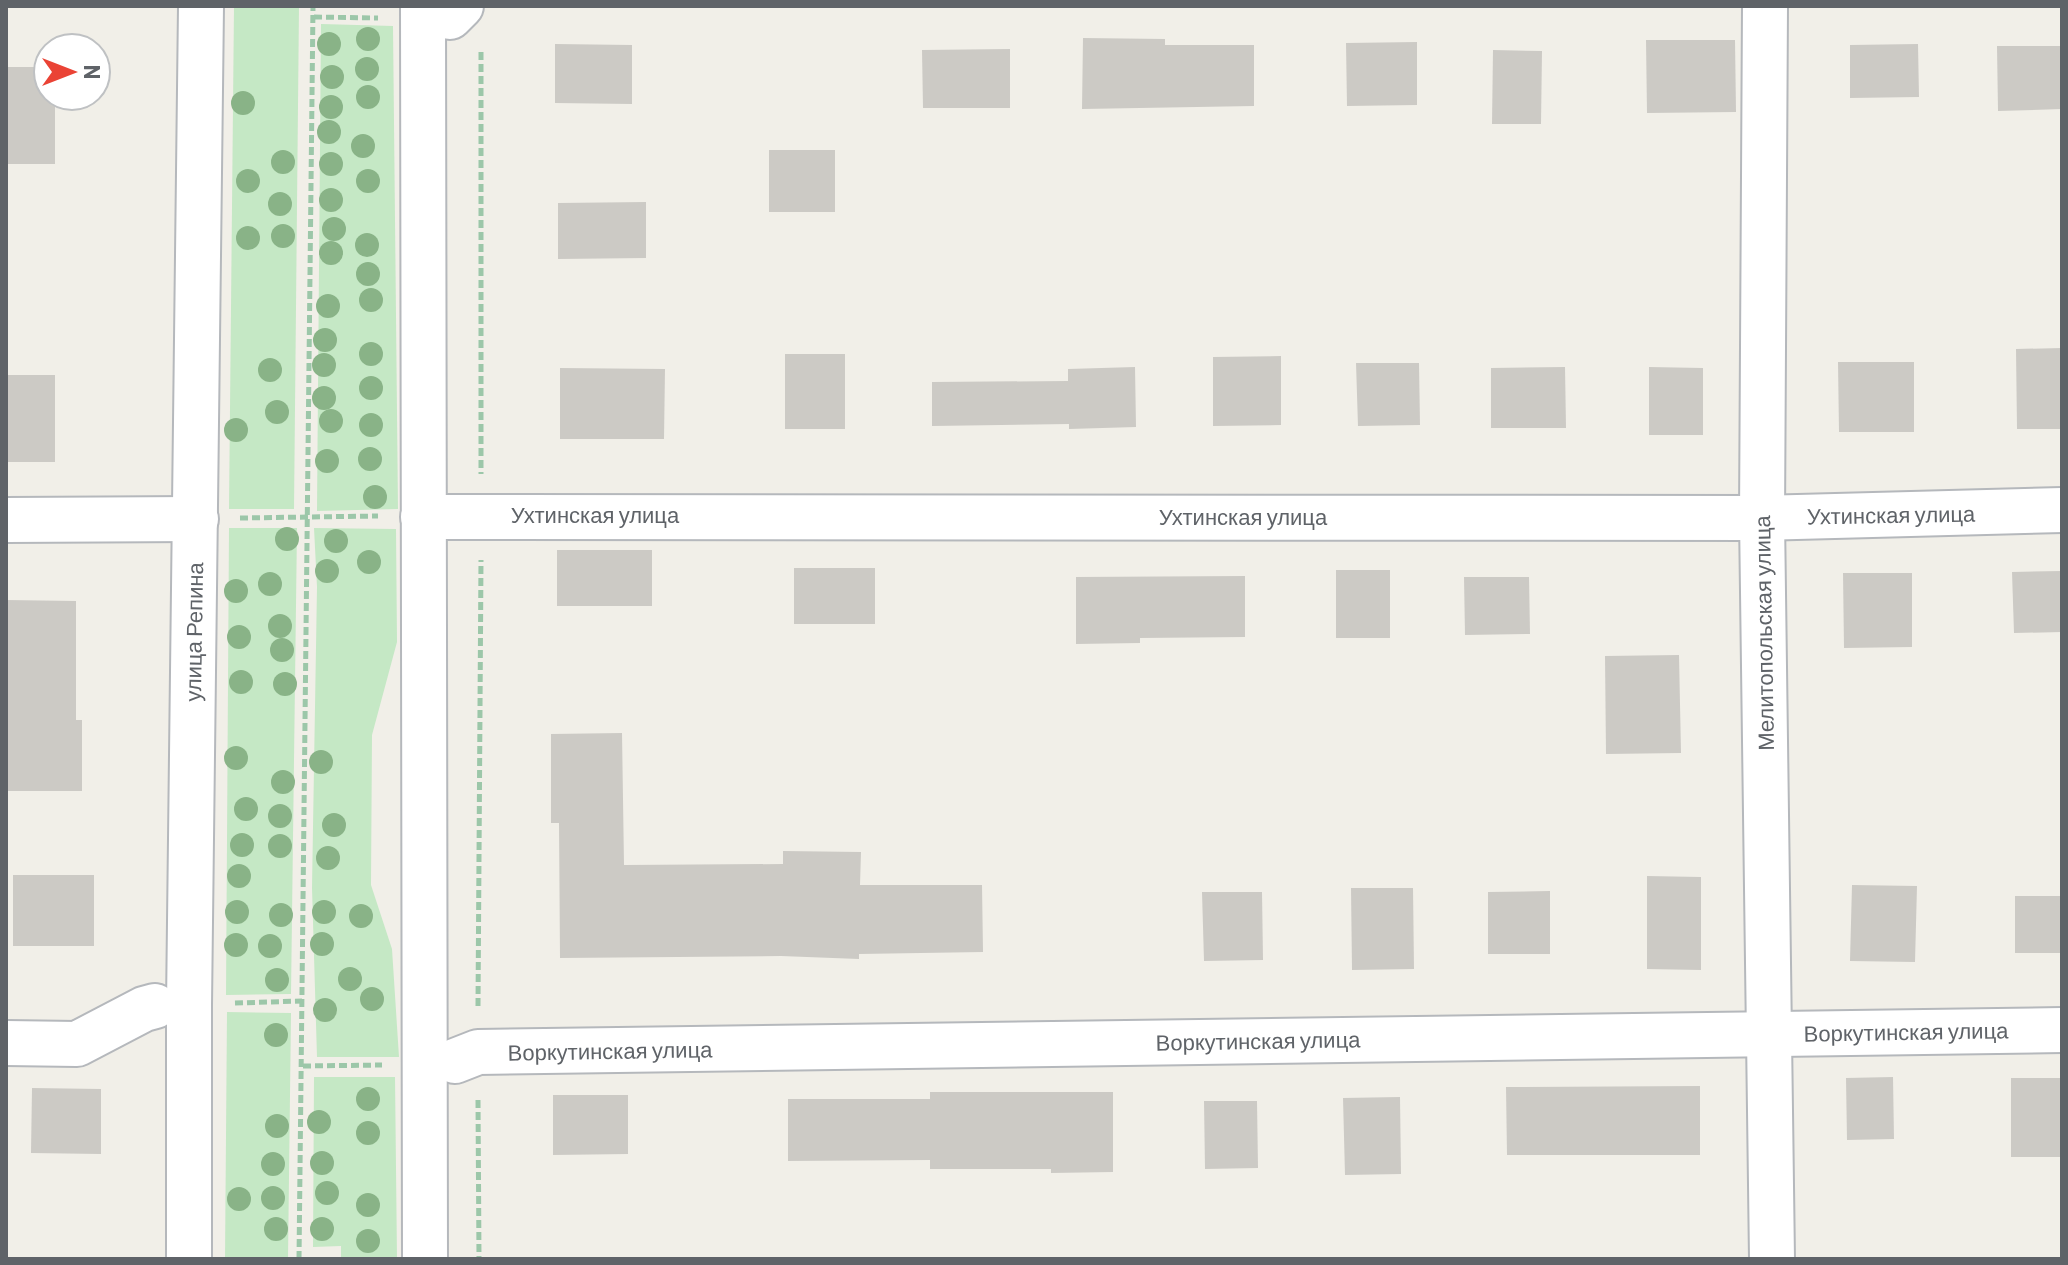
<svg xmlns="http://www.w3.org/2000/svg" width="2068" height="1265" viewBox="0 0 2068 1265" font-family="Barlow,sans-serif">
  <rect width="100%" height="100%" fill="#f1efe8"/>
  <g fill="#c5e8c5">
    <polygon points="234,6 299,6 294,509 229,509"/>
    <polygon points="321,24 393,26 398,509 317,511"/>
    <polygon points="229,528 297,528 291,994 226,995"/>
    <polygon points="314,528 396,529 397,642 372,735 371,885 392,949 399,1057 317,1057 312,888 317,587"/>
    <polygon points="227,1012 291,1013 288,1259 225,1259"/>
    <polygon points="314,1077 395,1077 397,1259 341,1259 341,1246 313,1247"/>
  </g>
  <g fill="#cccac5">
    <polygon points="1083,38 1165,39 1165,45 1254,45 1254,106 1082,109"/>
    <polygon points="1646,40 1735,40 1736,112 1647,113"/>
    <polygon points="1417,42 1417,105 1347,106 1346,43"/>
    <polygon points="555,44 632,45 632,104 555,103"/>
    <polygon points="1918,44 1919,97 1850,98 1850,45"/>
    <polygon points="1997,46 2062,46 2062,109 1998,111"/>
    <polygon points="1010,49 1010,108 923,108 922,50"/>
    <polygon points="1493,50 1542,51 1541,124 1492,124"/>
    <polygon points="6,67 48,67 48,96 55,96 55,164 6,164"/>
    <rect x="769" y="150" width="66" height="62"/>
    <polygon points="646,202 646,258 558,259 558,203"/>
    <polygon points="2062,348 2062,429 2017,429 2016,349"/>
    <rect x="785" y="354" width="60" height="75"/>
    <polygon points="1281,356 1281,425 1213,426 1213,357"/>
    <polygon points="1838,362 1914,362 1914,432 1839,432"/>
    <polygon points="1356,363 1419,363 1420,425 1358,426"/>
    <polygon points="1135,367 1136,427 1069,429 1069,424 932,426 932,382 1068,381 1068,369"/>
    <polygon points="1565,367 1566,428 1491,428 1491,368"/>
    <polygon points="1649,367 1703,368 1703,435 1649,435"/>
    <polygon points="560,368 665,369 664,439 560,439"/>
    <rect x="6" y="375" width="49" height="87"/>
    <rect x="557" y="550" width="95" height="56"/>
    <rect x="794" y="568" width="81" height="56"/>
    <rect x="1336" y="570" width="54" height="68"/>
    <polygon points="2062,571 2062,632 2014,633 2012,572"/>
    <polygon points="1843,573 1912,573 1912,647 1844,648"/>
    <polygon points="1245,576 1245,637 1140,638 1140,643 1076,644 1076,577"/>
    <polygon points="1464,577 1529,577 1530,634 1465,635"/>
    <polygon points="6,600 76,601 76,720 82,720 82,791 6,791"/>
    <polygon points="1679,655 1681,753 1606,754 1605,656"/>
    <polygon points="622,733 624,865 783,864 783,851 861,852 860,885 982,885 983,952 859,954 859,959 781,956 560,958 559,823 551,823 551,734"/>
    <rect x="13" y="875" width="81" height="71"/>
    <polygon points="1647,876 1701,877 1701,970 1647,969"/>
    <polygon points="1852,885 1917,886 1915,962 1850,961"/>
    <polygon points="1351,888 1413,888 1414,969 1352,970"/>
    <polygon points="1550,891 1550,954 1488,954 1488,892"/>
    <polygon points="1202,892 1262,892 1263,960 1204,961"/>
    <rect x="2015" y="896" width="47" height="57"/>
    <polygon points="1893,1077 1894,1139 1847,1140 1846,1078"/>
    <rect x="2011" y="1078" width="51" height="79"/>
    <polygon points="1700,1086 1700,1155 1507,1155 1506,1087"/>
    <polygon points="32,1088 101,1089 101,1154 31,1153"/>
    <polygon points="930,1092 1113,1092 1113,1172 1051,1173 1051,1169 930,1169 930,1160 788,1161 788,1099 930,1099"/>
    <polygon points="553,1095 628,1095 628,1154 553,1155"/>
    <polygon points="1400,1097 1401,1174 1345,1175 1343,1098"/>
    <polygon points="1204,1101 1257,1101 1258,1168 1205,1169"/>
  </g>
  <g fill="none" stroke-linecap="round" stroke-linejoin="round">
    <defs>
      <g id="minor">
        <polyline points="423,6 425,1259"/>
        <polyline points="1765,6 1762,518 1772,1259"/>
        <polyline points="450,17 461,6"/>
        <polyline points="423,517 1762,518 2062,510"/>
        <polyline points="6,520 196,519"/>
        <polyline points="6,1043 77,1044 144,1009 155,1006"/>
        <polyline points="455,1061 478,1052 2062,1030"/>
        <polyline points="189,1259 189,1005 201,6"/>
      </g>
    </defs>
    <use href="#minor" stroke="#b5b8bc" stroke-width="48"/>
    <g stroke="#9cc7a9" stroke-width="5" stroke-dasharray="8 4" stroke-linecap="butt">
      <polyline points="314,17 378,18"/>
      <polyline points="481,52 481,474"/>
      <polyline points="240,518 378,516"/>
      <polyline points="235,1003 302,1001"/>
      <polyline points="478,1006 481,560"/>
      <polyline points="303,1066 382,1065"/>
      <polyline points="478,1100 479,1259"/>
      <polyline points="299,1259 313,6"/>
    </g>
    <use href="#minor" stroke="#fff" stroke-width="44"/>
  </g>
  <g fill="#89b387">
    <circle cx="368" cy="39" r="12"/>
    <circle cx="329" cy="44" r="12"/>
    <circle cx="367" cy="69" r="12"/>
    <circle cx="332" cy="77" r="12"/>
    <circle cx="368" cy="97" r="12"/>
    <circle cx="243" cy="103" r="12"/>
    <circle cx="331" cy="107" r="12"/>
    <circle cx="329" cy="132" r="12"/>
    <circle cx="363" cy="146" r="12"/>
    <circle cx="283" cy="162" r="12"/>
    <circle cx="331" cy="164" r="12"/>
    <circle cx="248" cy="181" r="12"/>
    <circle cx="368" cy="181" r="12"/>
    <circle cx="331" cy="200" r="12"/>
    <circle cx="280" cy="204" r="12"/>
    <circle cx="334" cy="229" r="12"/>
    <circle cx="283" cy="236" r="12"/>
    <circle cx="248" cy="238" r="12"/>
    <circle cx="367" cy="245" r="12"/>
    <circle cx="331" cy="253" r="12"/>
    <circle cx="368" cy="274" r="12"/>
    <circle cx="371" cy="300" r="12"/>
    <circle cx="328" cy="306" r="12"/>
    <circle cx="325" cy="340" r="12"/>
    <circle cx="371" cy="354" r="12"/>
    <circle cx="324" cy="365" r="12"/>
    <circle cx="270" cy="370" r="12"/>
    <circle cx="371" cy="388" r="12"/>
    <circle cx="324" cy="398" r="12"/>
    <circle cx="277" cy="412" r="12"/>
    <circle cx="331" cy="421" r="12"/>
    <circle cx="371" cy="425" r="12"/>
    <circle cx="236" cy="430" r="12"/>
    <circle cx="370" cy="459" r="12"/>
    <circle cx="327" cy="461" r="12"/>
    <circle cx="375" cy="497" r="12"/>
    <circle cx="287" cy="539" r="12"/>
    <circle cx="336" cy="541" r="12"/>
    <circle cx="369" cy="562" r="12"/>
    <circle cx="327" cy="571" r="12"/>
    <circle cx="270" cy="584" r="12"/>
    <circle cx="236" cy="591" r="12"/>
    <circle cx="280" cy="626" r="12"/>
    <circle cx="239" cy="637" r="12"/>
    <circle cx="282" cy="650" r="12"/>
    <circle cx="241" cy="682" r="12"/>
    <circle cx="285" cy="684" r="12"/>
    <circle cx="236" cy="758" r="12"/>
    <circle cx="321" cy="762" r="12"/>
    <circle cx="283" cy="782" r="12"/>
    <circle cx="246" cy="809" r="12"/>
    <circle cx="280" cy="816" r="12"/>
    <circle cx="334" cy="825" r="12"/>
    <circle cx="242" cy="845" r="12"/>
    <circle cx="280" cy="846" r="12"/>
    <circle cx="328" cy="858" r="12"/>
    <circle cx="239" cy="876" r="12"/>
    <circle cx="237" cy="912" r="12"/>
    <circle cx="324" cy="912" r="12"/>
    <circle cx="281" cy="915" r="12"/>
    <circle cx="361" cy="916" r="12"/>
    <circle cx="322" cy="944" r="12"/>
    <circle cx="236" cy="945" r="12"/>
    <circle cx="270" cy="946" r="12"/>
    <circle cx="350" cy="979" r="12"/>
    <circle cx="277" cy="980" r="12"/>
    <circle cx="372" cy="999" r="12"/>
    <circle cx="325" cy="1010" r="12"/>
    <circle cx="276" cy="1035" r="12"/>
    <circle cx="368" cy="1099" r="12"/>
    <circle cx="319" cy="1122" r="12"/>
    <circle cx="277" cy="1126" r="12"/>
    <circle cx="368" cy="1133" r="12"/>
    <circle cx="322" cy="1163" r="12"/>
    <circle cx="273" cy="1164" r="12"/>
    <circle cx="327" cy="1193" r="12"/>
    <circle cx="273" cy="1198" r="12"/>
    <circle cx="239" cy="1199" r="12"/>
    <circle cx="368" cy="1205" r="12"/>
    <circle cx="276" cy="1229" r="12"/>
    <circle cx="322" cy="1229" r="12"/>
    <circle cx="368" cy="1241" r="12"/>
  </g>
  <g text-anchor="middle" stroke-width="8" stroke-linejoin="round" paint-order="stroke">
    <g font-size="22" fill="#5f6368" stroke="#fff">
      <text x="595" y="523">Ухтинская улица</text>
      <text transform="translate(1891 515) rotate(-1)" y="8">Ухтинская улица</text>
      <text x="1243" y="525">Ухтинская улица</text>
      <text transform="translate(194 632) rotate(-89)" y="8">улица Репина</text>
      <text transform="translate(1764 633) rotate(-91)" y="8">Мелитопольская улица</text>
      <text transform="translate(1906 1032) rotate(-1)" y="8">Воркутинская улица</text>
      <text transform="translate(1258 1041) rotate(-1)" y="8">Воркутинская улица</text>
      <text transform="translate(610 1051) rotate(-1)" y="8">Воркутинская улица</text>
    </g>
  </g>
  <rect width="2068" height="1265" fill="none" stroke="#5f6368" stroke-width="16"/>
  <g transform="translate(72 72) rotate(90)"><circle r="38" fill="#ffffff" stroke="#bfc1c3" stroke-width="2"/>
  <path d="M0-6L14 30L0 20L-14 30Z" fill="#ea4335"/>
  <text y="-12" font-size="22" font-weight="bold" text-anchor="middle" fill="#5f6368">N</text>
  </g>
</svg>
